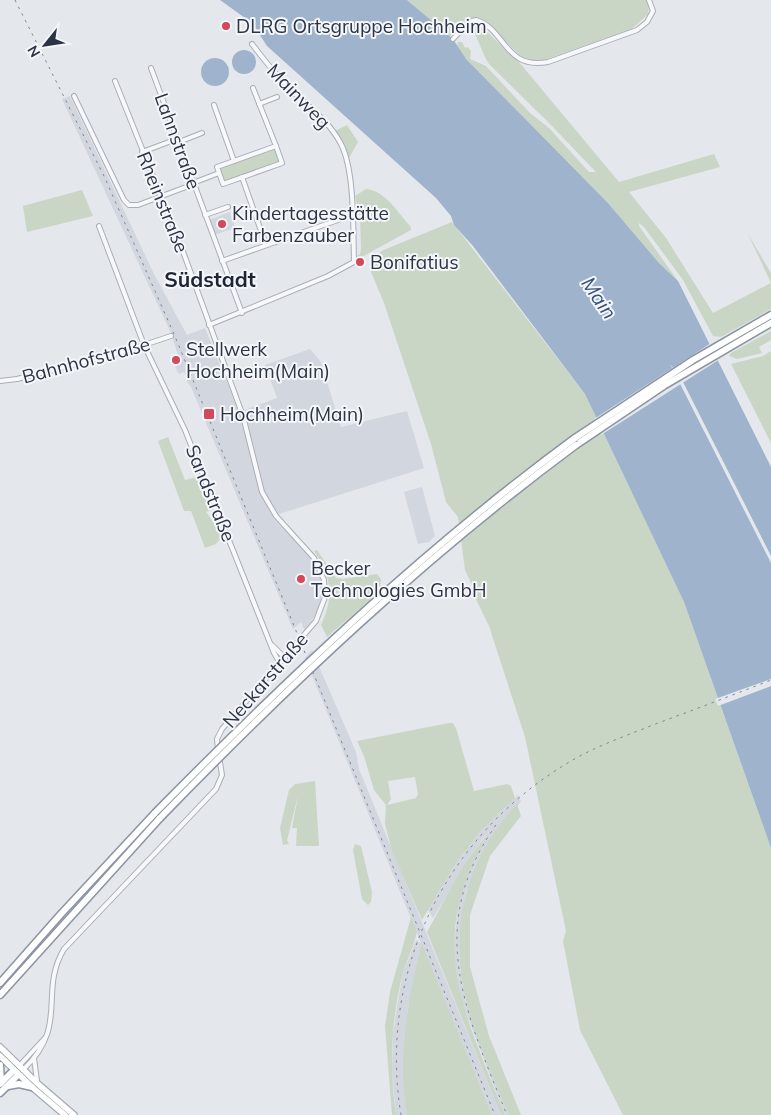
<svg xmlns="http://www.w3.org/2000/svg" width="771" height="1115" viewBox="0 0 771 1115" font-family="Mulish,sans-serif">
  <rect width="100%" height="100%" fill="#e4e7ec"/>
  <g fill="#d2d6de">
    <polygon points="70,96 153,272 187,335 205,328 239,412 277,398 265,365 310,349 321,362 341,427 407,411 424,468 273,516 274,519 311,558 322,581 323,591 318,611 305,631 301,622 293,629 191,387 187,382 187,378 184,372 179,374 177,371 172,355 178,355 171,333 62,99"/>
    <polygon points="230,212 235,228 214,235 209,220"/>
    <polygon points="422,487 435,536 429,542 418,544 404,492"/>
    <polygon points="312,650 356,752 359,769 501,1115 492,1115 422,945 408,1007 404,1045 404,1088 407,1115 396,1115 392,1071 393,1036 397,1006 403,973 416,940 421,943 305,658"/>
    <polygon points="518,795 521,801 466,891 459,938 460,970 466,1002 509,1115 505,1115 462,1002 453,953 458,906 462,889 476,855 492,828 483,838 433,918 428,910 456,863 479,833"/>
  </g>
  <g fill="#c9d6c5" fill-rule="evenodd">
    <path d="M 407,0 L 647,0 L 649,6 L 648,14 L 632,29 L 538,62 L 524,59 L 481,19 C 466,13 459,27 450,37 Z"/>
    <path d="M 473,24 L 484,29 L 519,62 L 619,182 L 714,154 L 720,167 L 629,192 L 666,238 L 713,313 L 771,283 L 748,234 L 771,273 L 771,309 L 721,337 L 713,336 L 683,280 L 644,227 L 639,223 L 639,226 L 678,281 L 659,263 L 608,203 L 462,55 L 457,45 L 458,42 L 462,42 L 465,48 L 468,47 L 471,51 L 470,59 L 486,66 L 530,113 L 549,128 L 589,172 L 596,172 L 549,123 L 489,64 C 481,52 479,38 470,26 Z"/>
    <polygon points="347,125 358,142 349,158 335,131"/>
    <polygon points="274,148 279,162 225,181 220,168"/>
    <path d="M 366,189 C 386,191 398,213 411,227 L 411,230 L 358,259 L 356,257 L 360,254 L 361,249 L 360,216 L 355,196 Z"/>
    <polygon points="82,190 93,216 27,232 23,206"/>
    <polygon points="452,222 585,394 684,602 771,848 771,1115 623,1115 580,1030 563,941 566,931 525,737 489,626 474,595 473,587 465,570 458,517 446,502 431,444 384,303 371,272 371,265 381,251"/>
    <polygon points="771,331 771,340 759,347 762,353 737,359 729,356 731,353"/>
    <polygon points="771,351 771,443 731,364 763,356"/>
    <polygon points="168,437 185,480 201,476 213,509 206,512 223,535 216,544 205,548 191,511 184,511 158,441"/>
    <path d="M 317,550 L 336,578 L 343,579 L 377,574 L 381,579 L 380,591 L 327,637 L 321,625 C 334,598 332,576 314,551 Z"/>
    <path d="M 449,723 L 453,723 L 456,728 L 474,791 L 507,784 L 511,786 L 515,798 L 479,833 L 456,863 L 422,920 L 392,851 L 385,824 L 386,805 L 374,790 L 364,756 L 357,741 ZM 415,777 L 418,794 L 416,798 L 387,805 L 391,799 L 388,781 Z"/>
    <polygon points="315,781 319,846 296,846 297,828 292,828 298,796 287,840 289,844 283,845 280,828 289,790 295,784"/>
    <path d="M 517,804 L 521,816 L 490,856 L 470,915 L 470,967 L 489,1036 L 521,1115 L 509,1115 C 494,1078 475,1040 466,1001 C 448,930 466,857 517,804 Z"/>
    <path d="M 494,825 C 423,937 461,1004 505,1115 L 501,1115 L 427,932 L 462,868 Z"/>
    <polygon points="355,844 361,846 372,892 371,902 368,905 362,899 353,850"/>
    <path d="M 411,917 L 417,932 C 414,946 407,959 403,973 C 391,1018 389,1068 396,1115 L 392,1115 L 385,1026 L 390,992 Z"/>
    <path d="M 422,944 L 492,1115 L 407,1115 C 397,1058 408,995 422,944 Z"/>
  </g>
  <g fill="#9fb4cc">
    <polygon points="220,0 407,0 453,39 466,59 608,203 659,263 678,281 771,467 771,556 682,380 670,364 771,563 771,848 684,602 585,394 473,246 454,225 451,216 436,198 267,46 252,23"/>
    <circle cx="244" cy="62" r="12"/>
    <circle cx="215" cy="72" r="14"/>
  </g>
  <g fill="#e4e7ec">
    <polygon points="711,343 720,359 601,435 594,419"/>
    <polygon points="771,679 771,686 718,706 715,699"/>
  </g>
  <g fill="none" stroke-linecap="round" stroke-linejoin="round">
    <defs>
      <g id="street">
        <path d="M 453,39 L 469,22 L 476,20 C 506,29 504,70 548,62 L 637,30 L 647,22 L 653,11 L 649,0"/>
        <polyline points="151,68 242,313"/>
        <polyline points="115,81 181,246 243,416 262,492 276,516 314,558 324,580 325,597 316,621 222,729 217,739 218,750"/>
        <polyline points="253,88 276,146"/>
        <polyline points="74,96 124,200 129,205 138,205 194,184"/>
        <polyline points="259,104 277,97"/>
        <polyline points="214,105 234,161"/>
        <polyline points="179,142 202,133"/>
        <polygon points="276,146 282,163 223,184 217,167"/>
        <polyline points="142,152 177,139"/>
        <polyline points="242,177 266,245"/>
        <polyline points="193,183 219,173"/>
        <polyline points="205,215 228,207"/>
        <polyline points="99,226 144,345 185,430 274,653 280,663"/>
        <polyline points="222,261 352,215"/>
        <path d="M 209,325 L 328,276 L 354,262 C 353,231 355,171 341,144 C 329,121 310,108 292,91 C 277,76 264,60 252,44"/>
        <polyline points="0,381 17,379 123,352 171,336"/>
        <polyline points="272,645 285,658"/>
        <polyline points="34,1058 37,1081"/>
        <polyline points="19,1066 45,1038"/>
        <path d="M 23,1070 C 70,1025 38,993 64,949 L 216,789 L 222,775 L 219,756"/>
      </g>
      <g id="primary">
        <polyline points="0,1047 38,1084 74,1115"/>
        <polyline points="0,1056 32,1087 65,1115"/>
      </g>
      <g id="highway">
        <polyline points="575,438 693,360 771,315"/>
        <polyline points="576,445 665,385 771,323"/>
        <polyline points="0,983 61,914 155,813"/>
        <polyline points="0,995 160,818"/>
        <polyline points="0,1065 1,1083"/>
        <polyline points="0,1084 14,1070"/>
        <polyline points="8,1086 19,1084 32,1087"/>
        <polyline points="0,1093 18,1075"/>
      </g>
    </defs>
    <use href="#street" stroke="#a9aeb7" stroke-width="6"/>
    <use href="#primary" stroke="#a3abb8" stroke-width="8"/>
    <use href="#highway" stroke="#8b94a3" stroke-width="9"/>
    <use href="#street" stroke="#f7f8fa" stroke-width="4"/>
    <use href="#primary" stroke="#fff" stroke-width="5.5"/>
    <use href="#highway" stroke="#fff" stroke-width="6"/>
    <g stroke="#7d8696" stroke-width="1" stroke-dasharray="2.5 5" stroke-linecap="butt">
      <polyline points="15,0 104,176 174,334 495,1115"/>
      <path d="M 496,825 C 424,927 466,1013 507,1115"/>
      <path d="M 401,1115 C 377,968 449,829 578,757 C 604,743 631,734 658,723 C 696,709 733,695 771,680"/>
    </g>
    <defs>
      <g id="highway-bridge">
        <path d="M 155,813 C 287,679 424,549 575,438"/>
        <path d="M 160,818 C 290,684 426,556 576,445"/>
      </g>
    </defs>
    <use href="#highway-bridge" stroke="#8b94a3" stroke-width="9" stroke-linecap="butt"/>
    <use href="#highway-bridge" stroke="#fff" stroke-width="6"/>
  </g>
  <g fill="#d1495b" stroke="#f4f6f9" stroke-width="2">
    <circle cx="226" cy="26" r="5"/>
    <circle cx="222" cy="224" r="5"/>
    <circle cx="360" cy="262" r="5"/>
    <circle cx="176" cy="360" r="5"/>
    <rect x="203" y="408" width="12" height="12" rx="2.5"/>
    <circle cx="301" cy="579" r="5"/>
  </g>
  <g text-anchor="middle" stroke-width="4" stroke-linejoin="round" paint-order="stroke">
    <g font-size="19" fill="#2b3445" stroke="#f4f6f9" text-anchor="start">
      <text x="236" y="33">DLRG Ortsgruppe Hochheim</text>
      <text x="232" y="220">Kindertagesstätte<tspan x="232" dy="22">Farbenzauber</tspan></text>
      <text x="370" y="269">Bonifatius</text>
      <text x="186" y="356">Stellwerk<tspan x="186" dy="22">Hochheim(Main)</tspan></text>
      <text x="220" y="421">Hochheim(Main)</text>
      <text x="311" y="575">Becker<tspan x="311" dy="22">Technologies GmbH</tspan></text>
    </g>
    <g font-size="19" fill="#2b3445" stroke="#f4f6f9">
      <text transform="translate(299 96) rotate(46)" y="7">Mainweg</text>
      <text transform="translate(178 141) rotate(70)" y="7">Lahnstraße</text>
      <text transform="translate(163 202) rotate(68)" y="7">Rheinstraße</text>
      <text transform="translate(86 360) rotate(-15)" y="7">Bahnhofstraße</text>
      <text transform="translate(211 493) rotate(68)" y="7">Sandstraße</text>
      <text transform="translate(265 680) rotate(-49)" y="7">Neckarstraße</text>
    </g>
    <g font-size="20" font-style="italic" fill="#34527a" stroke="#f4f6f9">
      <text transform="translate(599 298) rotate(56)" y="7">Main</text>
    </g>
    <g font-size="21" font-weight="bold" fill="#1d2536" stroke="#f4f6f9">
      <text x="210" y="287">Südstadt</text>
    </g>
  </g>
  <g transform="translate(45 45) rotate(240)" stroke="#f4f6f9" stroke-width="4" paint-order="stroke">
  <path d="M0-4L9 19L0 12L-9 19Z" fill="#2b3445"/>
  <text y="-8" font-size="14" font-weight="bold" text-anchor="middle" fill="#2b3445">N</text>
  </g>
</svg>
